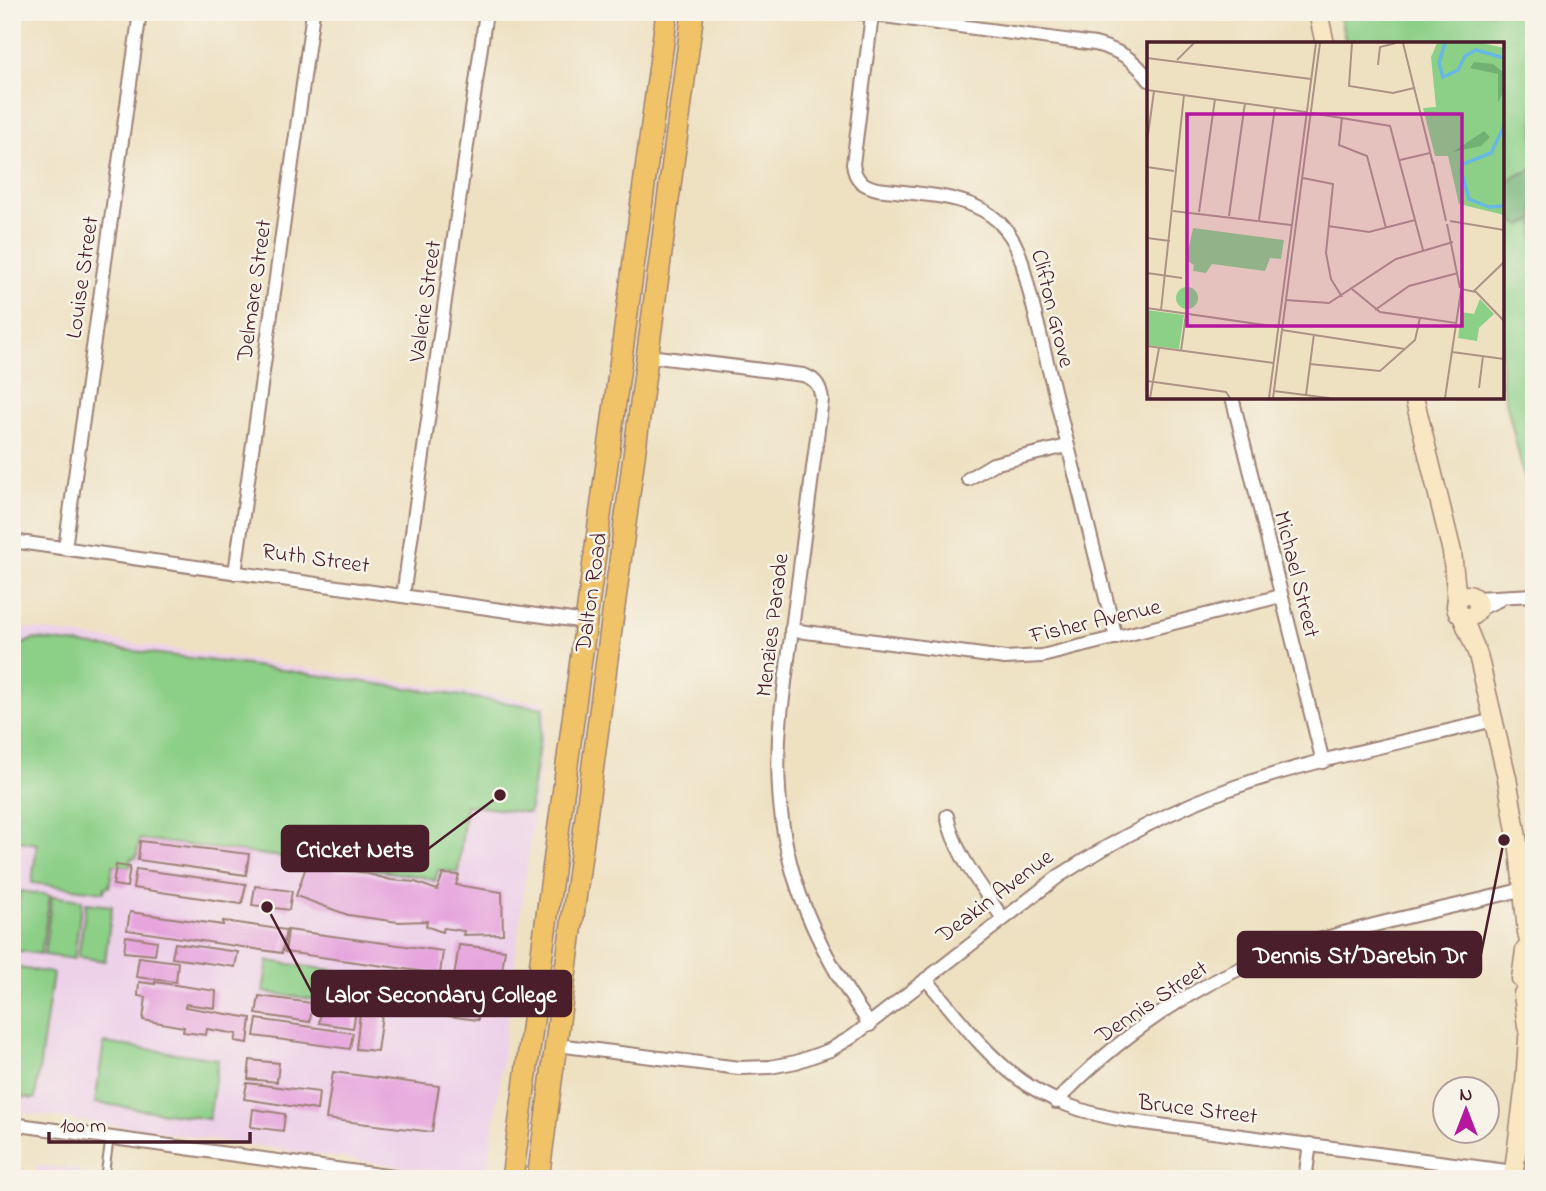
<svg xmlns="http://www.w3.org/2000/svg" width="1546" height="1191" viewBox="0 0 1546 1191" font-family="'Indie Flower',sans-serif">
  <rect width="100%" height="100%" fill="#f7f3e8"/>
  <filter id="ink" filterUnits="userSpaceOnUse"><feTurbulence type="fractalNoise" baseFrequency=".0143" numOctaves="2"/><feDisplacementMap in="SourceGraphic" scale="14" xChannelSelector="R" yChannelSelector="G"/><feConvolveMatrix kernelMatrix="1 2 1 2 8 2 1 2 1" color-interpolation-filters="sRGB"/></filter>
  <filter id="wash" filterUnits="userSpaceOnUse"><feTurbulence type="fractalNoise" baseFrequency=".00686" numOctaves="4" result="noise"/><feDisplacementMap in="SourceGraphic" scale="28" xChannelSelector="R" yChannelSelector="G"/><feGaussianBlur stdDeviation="1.57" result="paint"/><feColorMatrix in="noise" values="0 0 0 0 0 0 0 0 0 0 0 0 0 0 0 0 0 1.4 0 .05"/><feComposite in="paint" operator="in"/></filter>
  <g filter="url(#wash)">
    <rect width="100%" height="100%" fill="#eee1c2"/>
    <g fill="#edd1e9">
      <polygon points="13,626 548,703 487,1179 12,1111"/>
      <polygon points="38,1165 81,1170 79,1179 16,1179 17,1174 36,1176"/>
    </g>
    <g fill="#8ccf87" stroke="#6b7759" stroke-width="2">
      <polygon points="1339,12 1534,12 1534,504 1530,503 1502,383 1502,44 1346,44"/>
      <polygon points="38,639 247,665 544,708 529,813 466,805 458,872 438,870 435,881 423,877 314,861 140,839 136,858 131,858 130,867 113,865 109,887 105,887 104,892 32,883 37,844 12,840 12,681 13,675 18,672 20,659 15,657 17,647 31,640"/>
      <polygon points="20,891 50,895 41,954 12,950"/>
      <polygon points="52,896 82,900 74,959 44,955"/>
      <polygon points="86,903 112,906 105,961 78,957"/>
      <polygon points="268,961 324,969 319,1000 263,992"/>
      <polygon points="12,967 53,973 35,1099 12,1096"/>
      <polygon points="326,969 382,977 378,1008 321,1000"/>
      <polygon points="104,1043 218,1059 209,1119 95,1103"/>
    </g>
    <polygon fill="#71b274" stroke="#5e6850" stroke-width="2" points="1534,169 1534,220 1522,225 1502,220 1502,186 1520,174"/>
    <g id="blocks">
      <g fill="#e6a6dd">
        <polygon points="140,841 249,854 246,875 138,860"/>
        <polygon points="316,863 337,871 353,870 391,880 415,882 437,890 443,874 459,875 456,885 502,892 503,934 463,935 464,931 444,928 442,932 426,926 427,921 398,922 348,915 296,896 307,864 314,865"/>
        <polygon points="116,865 130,867 127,887 113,885"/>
        <polygon points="136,869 246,884 242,904 133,888"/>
        <polygon points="255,886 292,891 289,910 252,905"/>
        <polygon points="130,912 223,925 223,921 286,930 282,953 127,930"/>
        <polygon points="288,930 443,951 440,974 285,952"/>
        <polygon points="126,936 157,941 155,955 124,952"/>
        <polygon points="175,943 238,952 235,967 172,958"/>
        <polygon points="459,945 505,950 496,1013 478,1010 478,1020 448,1016"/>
        <polygon points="139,957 178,962 176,982 136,977"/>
        <polygon points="139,982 155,984 155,982 216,991 215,1008 186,1004 185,1007 251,1018 248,1043 235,1041 237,1034 207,1029 206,1035 183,1032 184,1027 143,1020 146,997 138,996"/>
        <polygon points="259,996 312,1003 310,1022 256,1014"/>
        <polygon points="322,1005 356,1010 353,1028 319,1023"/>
        <polygon points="360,1013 382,1015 377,1051 356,1049"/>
        <polygon points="257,1019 353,1033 350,1049 254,1036"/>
        <polygon points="250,1060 279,1063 277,1082 248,1079"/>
        <polygon points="333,1072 439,1086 432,1132 326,1119"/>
        <polygon points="247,1083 319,1092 317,1110 244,1099"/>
        <polygon points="253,1109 285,1114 283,1131 251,1127"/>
      </g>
    </g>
  </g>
  <g filter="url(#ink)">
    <use href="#blocks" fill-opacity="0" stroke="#9c8076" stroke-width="2"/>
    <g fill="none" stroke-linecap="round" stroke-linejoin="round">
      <defs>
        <polyline id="lane" points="104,1179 110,1137"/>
        <g id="street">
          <path d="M 854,12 L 1095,44 C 1118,50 1135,59 1149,80"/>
          <path d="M 872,15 L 853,164 C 855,180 862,185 877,189 C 937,197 1002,192 1022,262 L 1116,638"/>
          <path d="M 649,356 L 803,375 C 816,379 820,386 822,399 L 781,713 C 768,836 800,925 870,1025"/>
          <polyline points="1232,397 1323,762"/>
          <polyline points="968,479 993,464 1067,446"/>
          <polyline points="12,541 586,622"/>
          <polyline points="65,548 140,12"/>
          <polyline points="235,573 313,12"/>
          <polyline points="403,596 486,12"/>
          <polyline points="1476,598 1534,595"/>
          <polyline points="1479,609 1499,600"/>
          <polyline points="791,630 1005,658 1042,656 1281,596"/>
          <path d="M 947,816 C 955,855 982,886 1003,919"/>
          <path d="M 926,979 C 992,1059 1021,1103 1129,1121 L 1514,1172"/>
          <path d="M 557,1045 L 739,1068 L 770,1067 L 796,1062 L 830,1050 L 852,1037 L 1059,876 C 1115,840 1173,809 1235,787 C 1318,758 1409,741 1494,720"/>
          <path d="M 1056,1102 C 1118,1037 1196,982 1281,952 C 1360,925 1443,910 1524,889"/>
          <polyline points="12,1124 408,1179"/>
          <polyline points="1305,1179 1310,1144"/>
        </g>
        <g id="secondary">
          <polyline points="1318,12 1325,44"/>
          <polyline points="1414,397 1452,552 1457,600"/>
          <circle cx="1467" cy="606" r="11"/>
          <polyline points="1462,616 1478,655 1507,778 1519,849 1527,932 1534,968"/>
          <polyline points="1521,979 1525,950"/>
          <polyline points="1523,994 1527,1027"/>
          <polyline points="1513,1179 1525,1084 1528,1038 1534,1011"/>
        </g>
        <g id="primary">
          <polyline points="512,1179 667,12"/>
          <polyline points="538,1179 693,12"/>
        </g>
      </defs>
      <use href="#lane" stroke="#9c8076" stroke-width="10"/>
      <use href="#street" stroke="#9c8076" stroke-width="16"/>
      <use href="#secondary" stroke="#9c8076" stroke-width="21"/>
      <use href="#primary" stroke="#9c8076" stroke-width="24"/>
      <use href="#lane" stroke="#fff" stroke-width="6"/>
      <use href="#street" stroke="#fff" stroke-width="12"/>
      <use href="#secondary" stroke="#f9e7c3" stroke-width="18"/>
      <use href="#primary" stroke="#f0c369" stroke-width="21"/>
    </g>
  </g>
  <g text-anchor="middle" stroke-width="5" stroke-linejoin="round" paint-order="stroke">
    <g font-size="23" fill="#4a1f2b" stroke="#f7f3e8">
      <text transform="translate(81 277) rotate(-82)" y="8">Louise Street</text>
      <text transform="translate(253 290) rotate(-82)" y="8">Delmare Street</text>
      <text transform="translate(424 301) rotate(-82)" y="8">Valerie Street</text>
      <text transform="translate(1054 308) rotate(76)" y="8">Clifton Grove</text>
      <text transform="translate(316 557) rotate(8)" y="8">Ruth Street</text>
      <text transform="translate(1298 574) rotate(76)" y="8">Michael Street</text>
      <text transform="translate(590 592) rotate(-82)" y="8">Dalton Road</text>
      <text transform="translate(1095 620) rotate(-13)" y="8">Fisher Avenue</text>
      <text transform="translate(771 625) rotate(-83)" y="8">Menzies Parade</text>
      <text transform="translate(994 895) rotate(-37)" y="8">Deakin Avenue</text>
      <text transform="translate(1151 1001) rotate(-34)" y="8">Dennis Street</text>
      <text transform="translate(1198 1108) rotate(7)" y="8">Bruce Street</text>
    </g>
  </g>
  <g transform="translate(1147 42)">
    <rect width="357" height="357" fill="#eee1c2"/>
    <path d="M 290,1 L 335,1 L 357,6 L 357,173 L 312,162 L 301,114 L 288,114 L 276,66 L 289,65 L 284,15 ZM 46,186 L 137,198 L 134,217 L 123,216 L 118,229 L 65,222 L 59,231 L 46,229 L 47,223 L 39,218 ZM29 256a11 11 0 1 1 22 0a11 11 0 1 1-22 0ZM 333,257 L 347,272 L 332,286 L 330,299 L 311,296 L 314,270 L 327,272 ZM 0,268 L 37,273 L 32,307 L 0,303 Z" fill="#8ccf87"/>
    <path d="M 327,20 L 346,22 L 356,30 L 357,49 L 351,61 L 351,32 L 323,26 ZM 337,89 L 343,95 L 334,104 L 306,110 Z" fill="#71b274"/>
    <path fill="none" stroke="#67b8e2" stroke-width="3.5" d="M 298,1 L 292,21 L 296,35 L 311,28 L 318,14 L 329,8 L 357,16M 357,84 L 344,111 L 316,122 L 314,128 L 322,157 L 342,165 L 357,164"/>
    <path fill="none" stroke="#ac9386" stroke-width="2" d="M 205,1 L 202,44 L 246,51 L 267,46M 256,1 L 286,122M 0,16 L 164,37M 30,18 L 47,1M 231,23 L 233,5 L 249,1M 0,48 L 159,70M 164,71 L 243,84 L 276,208M 195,75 L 192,103 L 220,114 L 239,186M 0,100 L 7,49M 253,118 L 283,111M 286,119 L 299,179M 0,125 L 27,129M 156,136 L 186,142 L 179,211 L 184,237 L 195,255M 26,169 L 144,183M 52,170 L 68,57M 82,174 L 98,61M 112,178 L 128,65M 303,179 L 357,188M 300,182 L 313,246M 181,184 L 222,190 L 268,178M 0,196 L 23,199M 0,231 L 35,236M 205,247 L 233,270 L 309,281M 314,247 L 329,250 L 357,279M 327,249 L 357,220M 139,258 L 182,261 L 249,217 L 306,200M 0,266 L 131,285M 14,268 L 37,53M 228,268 L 262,244 L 311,231M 135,288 L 258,307M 0,304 L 126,321M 34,309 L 39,272M 305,310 L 357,317M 163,322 L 233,329 L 268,298 L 273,276M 0,339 L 79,350 L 83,356M 332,346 L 336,314M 127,349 L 182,356M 159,353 L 167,292M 3,356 L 12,306M 122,356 L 169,1M 126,356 L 173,1M 298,356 L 314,249"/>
    <path fill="#b5179e" fill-opacity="0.15" stroke="#b5179e" stroke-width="3.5" d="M 40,72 L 315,72 L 315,284 L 40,284 Z"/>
    <rect width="357" height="357" fill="none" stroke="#4a1f2b" stroke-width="3.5"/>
  </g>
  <path fill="none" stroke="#4a1f2b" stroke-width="2.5" d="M500 795L428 849M1504 840L1481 954M267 907L312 993"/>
  <g fill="#4a1f2b" stroke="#f7f3e8" stroke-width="2.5">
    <circle cx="500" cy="795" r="7"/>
    <circle cx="1504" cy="840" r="7"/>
    <circle cx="267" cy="907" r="7"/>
  </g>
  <g fill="#4a1f2b" stroke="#4a1f2b" stroke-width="2.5">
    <rect x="282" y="826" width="146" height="45" rx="7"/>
    <rect x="1238" y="932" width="243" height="45" rx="7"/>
    <rect x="312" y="971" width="259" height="45" rx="7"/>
  </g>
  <g font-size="24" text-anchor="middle" font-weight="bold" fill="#fff">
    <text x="355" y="857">Cricket Nets</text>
    <text x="1360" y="963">Dennis St/Darebin Dr</text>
    <text x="441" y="1002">Lalor Secondary College</text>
  </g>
  <rect width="1546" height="1191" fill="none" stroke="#f7f3e8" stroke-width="42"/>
  <g transform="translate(1466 1110)"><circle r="33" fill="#f7f3e8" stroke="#b29e9c" stroke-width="2"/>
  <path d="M0-5L12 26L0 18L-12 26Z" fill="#b5179e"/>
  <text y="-10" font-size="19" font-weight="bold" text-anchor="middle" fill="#4a1f2b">N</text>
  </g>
  <path d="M49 1132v10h201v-10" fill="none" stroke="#4a1f2b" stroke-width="3.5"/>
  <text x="60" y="1132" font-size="21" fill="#4a1f2b" stroke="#f7f3e8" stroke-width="5" paint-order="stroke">100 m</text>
</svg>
